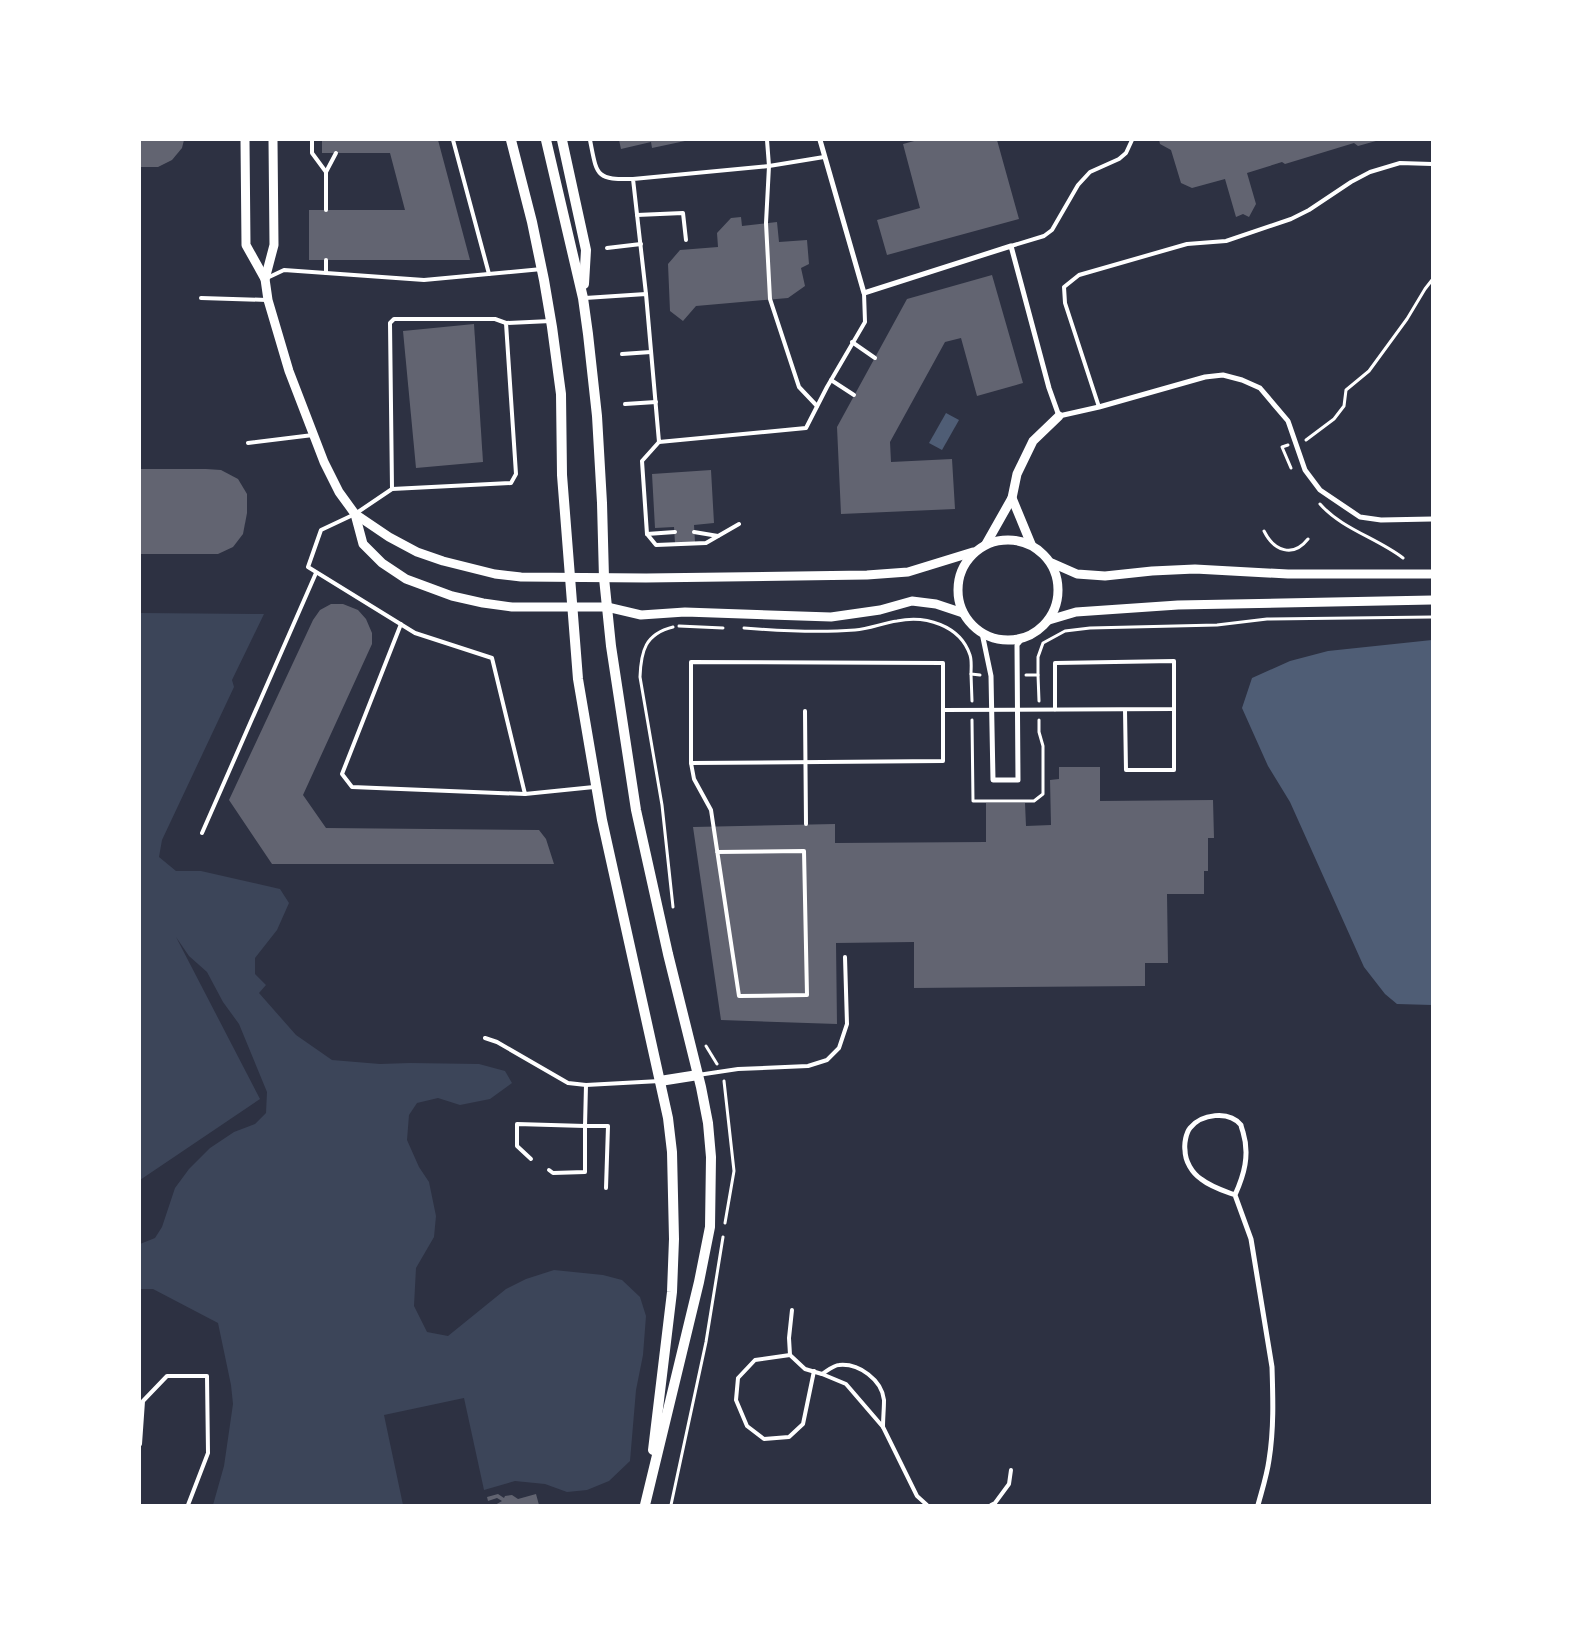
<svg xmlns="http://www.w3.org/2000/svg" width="1572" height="1645" viewBox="0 0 1572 1645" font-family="'Noto Sans',sans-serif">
  <rect width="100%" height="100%" fill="#2d3142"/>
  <polygon fill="#3c4559" points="140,613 264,614 232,680 234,687 162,840 159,857 176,871 201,871 280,889 289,903 277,930 255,958 255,974 266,985 259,993 296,1035 332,1060 380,1064 410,1063 479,1064 505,1071 512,1083 490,1099 460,1105 438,1098 417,1103 409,1115 407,1140 419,1167 429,1182 436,1216 434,1237 416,1268 414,1306 427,1332 448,1336 506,1289 526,1279 554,1270 603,1275 622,1280 640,1297 646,1316 643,1355 636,1390 630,1461 609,1481 587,1490 567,1492 545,1484 515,1481 484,1490 464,1398 384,1415 403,1505 213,1505 224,1466 233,1404 231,1385 218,1323 153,1289 140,1289 140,1244 155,1238 162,1227 175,1188 189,1169 210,1148 234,1132 255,1124 266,1113 267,1092 239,1024 223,1002 207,972 189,956 176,937 260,1099 140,1180"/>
  <g fill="#4f5d75">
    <polygon points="946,413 959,420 942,450 929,443"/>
    <polygon points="1432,640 1432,1005 1397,1004 1385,994 1364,967 1290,802 1268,766 1242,708 1252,678 1290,661 1328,651"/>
  </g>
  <g fill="#626471">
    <polygon points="140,140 184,140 182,148 172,160 158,167 140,167"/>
    <polygon points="322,140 438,140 470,260 309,260 309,210 405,210 390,153 322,153"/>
    <polygon points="619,140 685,140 685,141 652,148 651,142 621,149"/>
    <polygon points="918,140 997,140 1019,219 887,255 877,220 920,208 903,144"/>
    <polygon points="1159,140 1376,140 1376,141 1358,146 1354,143 1285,164 1282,162 1247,173 1256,204 1249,217 1243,214 1236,217 1225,179 1192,188 1181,183 1171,150 1160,144"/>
    <polygon points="741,217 742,226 777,222 779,242 807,240 809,264 801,268 805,286 788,298 696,306 683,321 670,311 668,264 680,250 718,247 717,233 731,218"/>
    <polygon points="992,275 1023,383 977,396 961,338 945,342 890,442 891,462 952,459 955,509 841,514 837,427 907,299"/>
    <polygon points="474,324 483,462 416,468 403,331"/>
    <polygon points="140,469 206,469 221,470 238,479 247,494 247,513 243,534 233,547 218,554 140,554"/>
    <polygon points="711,470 714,523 694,525 695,542 675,543 674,527 655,528 652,474"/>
    <polygon points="331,604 343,604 358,610 366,619 372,633 372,644 303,795 326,828 539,830 546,839 554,864 272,864 229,800 313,620 320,610"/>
    <polygon points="1059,767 1100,767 1100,801 1213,800 1214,838 1208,838 1208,871 1204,871 1204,894 1167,894 1168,963 1145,963 1145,986 914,988 914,942 836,943 837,1024 721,1020 693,827 835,824 835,843 986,842 986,803 1025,803 1026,826 1051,825 1050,780 1059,779"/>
    <polygon points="498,1494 504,1498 505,1496 512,1495 518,1499 536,1494 539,1505 495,1505 502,1501 497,1498 488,1501 487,1497"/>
  </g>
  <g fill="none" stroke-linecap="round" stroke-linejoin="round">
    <g stroke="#fff" stroke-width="3">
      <polyline points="1306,440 1334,419 1344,406 1346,390 1369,371 1407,319 1425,289 1432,280"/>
      <polyline points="1288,445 1282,447 1291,468"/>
      <path d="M 1320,504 C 1342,529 1377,538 1403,558"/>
      <path d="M 1264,531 C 1274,551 1293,558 1308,539"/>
      <polyline points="679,626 723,628"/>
      <path d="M 744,628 C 781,631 818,633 855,630 C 869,629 883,623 897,621 C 925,615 960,625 970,655 C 972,661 971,668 971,674 L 980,675"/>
      <polyline points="971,674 972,701"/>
      <polyline points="1026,675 1038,675 1038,657 1043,643 1065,631 1090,628 1217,625 1267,619 1432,617"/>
      <polyline points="1038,675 1039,701"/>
      <polyline points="972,720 973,801 1034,801 1043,794 1043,746 1039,732 1039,720"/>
      <path d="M 673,907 L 662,805 L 640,677 C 641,651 645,634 673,627"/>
      <polyline points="706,1046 717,1064"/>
      <polyline points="724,1081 734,1171 725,1223"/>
      <polyline points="671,1505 706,1342 723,1237"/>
    </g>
    <g stroke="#fff" stroke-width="4">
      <polyline points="312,140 312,153 326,172 326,210"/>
      <polyline points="453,140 489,274"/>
      <path d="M 590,140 C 597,175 595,180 633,179"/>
      <polyline points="767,140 769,166 766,223 770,299 799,387 817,406"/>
      <polyline points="326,172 336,153"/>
      <polyline points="637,215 683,213 686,240"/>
      <polyline points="1011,246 1044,236 1052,230 1078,185 1090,172 1119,159 1126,153 1132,140"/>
      <polyline points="607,248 641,244"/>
      <polyline points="326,273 326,260"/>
      <polyline points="267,278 284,270 424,280 542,269"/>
      <polyline points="646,294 633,179 769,166 824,157"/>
      <polyline points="201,298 267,300"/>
      <polyline points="585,298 646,294 659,442 806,428 827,387 865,322 864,293"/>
      <polyline points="551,321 506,323 516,474 511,483 392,489 355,514 321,530 308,567 415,633 492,658 525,794 594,787"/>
      <polyline points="852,342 875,358"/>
      <polyline points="622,354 651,352"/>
      <polyline points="831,380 854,395"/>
      <polyline points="625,404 656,402"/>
      <polyline points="1099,407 1065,303 1064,287 1079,275 1187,244 1226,241 1291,219 1309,210 1351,182 1370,172 1400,163 1432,164"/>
      <polyline points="659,442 642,461 647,534 656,545 706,543 739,524"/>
      <polyline points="248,443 313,435"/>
      <polyline points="392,489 390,323 394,319 495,319 506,323"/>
      <polyline points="694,532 718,536"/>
      <polyline points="647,534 675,532"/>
      <polyline points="401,624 342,774 352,787 525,794"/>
      <path d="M 943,710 L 943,761 L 691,763 L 691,662 L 943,663 L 943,710 C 1020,710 1097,710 1174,709 L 1174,661 L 1055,663 L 1055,710"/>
      <polyline points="1125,710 1126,770 1174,770 1174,709"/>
      <polyline points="805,711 806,824"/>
      <polyline points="691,763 694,779 711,810 739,996 807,995 804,851 717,852"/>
      <polyline points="202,833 316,573"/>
      <polyline points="485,1038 497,1042 568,1083 586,1085 660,1081"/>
      <polyline points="698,1075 738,1069 808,1066 827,1060 839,1048 847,1024 845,957"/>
      <polyline points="531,1159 517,1146 517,1124 585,1126 586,1085"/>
      <polyline points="549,1170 553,1173 585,1172 585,1126 608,1126 606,1188"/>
      <polyline points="792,1310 789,1338 790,1355 805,1369 822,1374 846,1384 883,1427 917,1496 927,1505"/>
      <polyline points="790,1355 755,1360 738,1378 736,1400 747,1426 764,1439 789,1437 803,1424 814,1371"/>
      <path d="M 822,1374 C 827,1371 834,1365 839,1365 C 859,1363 882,1380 884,1400 C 884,1409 883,1418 883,1427"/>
      <polyline points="140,1444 143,1401 167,1376 207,1376 208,1453 188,1505"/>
      <polyline points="991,1505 995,1503 1009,1484 1011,1470"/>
    </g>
    <g stroke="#fff" stroke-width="5">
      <polyline points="820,140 864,293 1011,246 1049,388 1059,416 1099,407 1205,377 1223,375 1242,380 1260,388 1288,421 1305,470 1320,490 1360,517 1381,520 1432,519"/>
      <polyline points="982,633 991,676 993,780 1018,780 1017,645 1022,639"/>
      <path d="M 1235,1195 C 1224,1191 1211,1187 1201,1179 C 1192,1173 1185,1161 1185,1150 C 1184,1144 1186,1133 1190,1128 C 1201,1114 1229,1110 1241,1125 C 1241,1126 1243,1132 1243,1132 C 1250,1155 1244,1175 1235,1195 L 1251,1239 L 1272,1367 C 1273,1398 1274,1429 1269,1460 C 1267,1475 1262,1490 1258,1505"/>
    </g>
    <g stroke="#fff" stroke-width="9">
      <polyline points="245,140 246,245 265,279 268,300 289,371 324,462 339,492 355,514 389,537 417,552 443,561 495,574 521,577 646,578 867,575 908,572 973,552"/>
      <polyline points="265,279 274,245 273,140"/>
      <polyline points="1012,498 1031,544"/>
      <polyline points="355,514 363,544 382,563 406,579 452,596 483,603 512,607 607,607 641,615 685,612 831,617 880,610 912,601 936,604 963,613"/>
      <circle cx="1008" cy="590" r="50"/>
      <polyline points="986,544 1012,498 1017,474 1033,441 1059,416"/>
      <polyline points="1052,563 1077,574 1105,576 1152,571 1195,569 1288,574 1432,574"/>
      <polyline points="1049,620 1076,612 1178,605 1432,600"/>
    </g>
    <g stroke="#fff" stroke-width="10">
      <polyline points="511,140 532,222 544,280 552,327 561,394 562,475 578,679 602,820 668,1118 672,1152 674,1239 672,1292 653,1450"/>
      <polyline points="546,140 583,298 588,334 597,416 602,503 604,578 611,646 636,810 668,954 701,1087 708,1123 711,1157 710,1227 699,1282 645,1505"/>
      <polyline points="562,140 586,250 584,284"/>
      <polyline points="660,1081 698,1075"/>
    </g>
  </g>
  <rect width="1572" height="1645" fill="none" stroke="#ffffff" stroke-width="282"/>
</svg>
